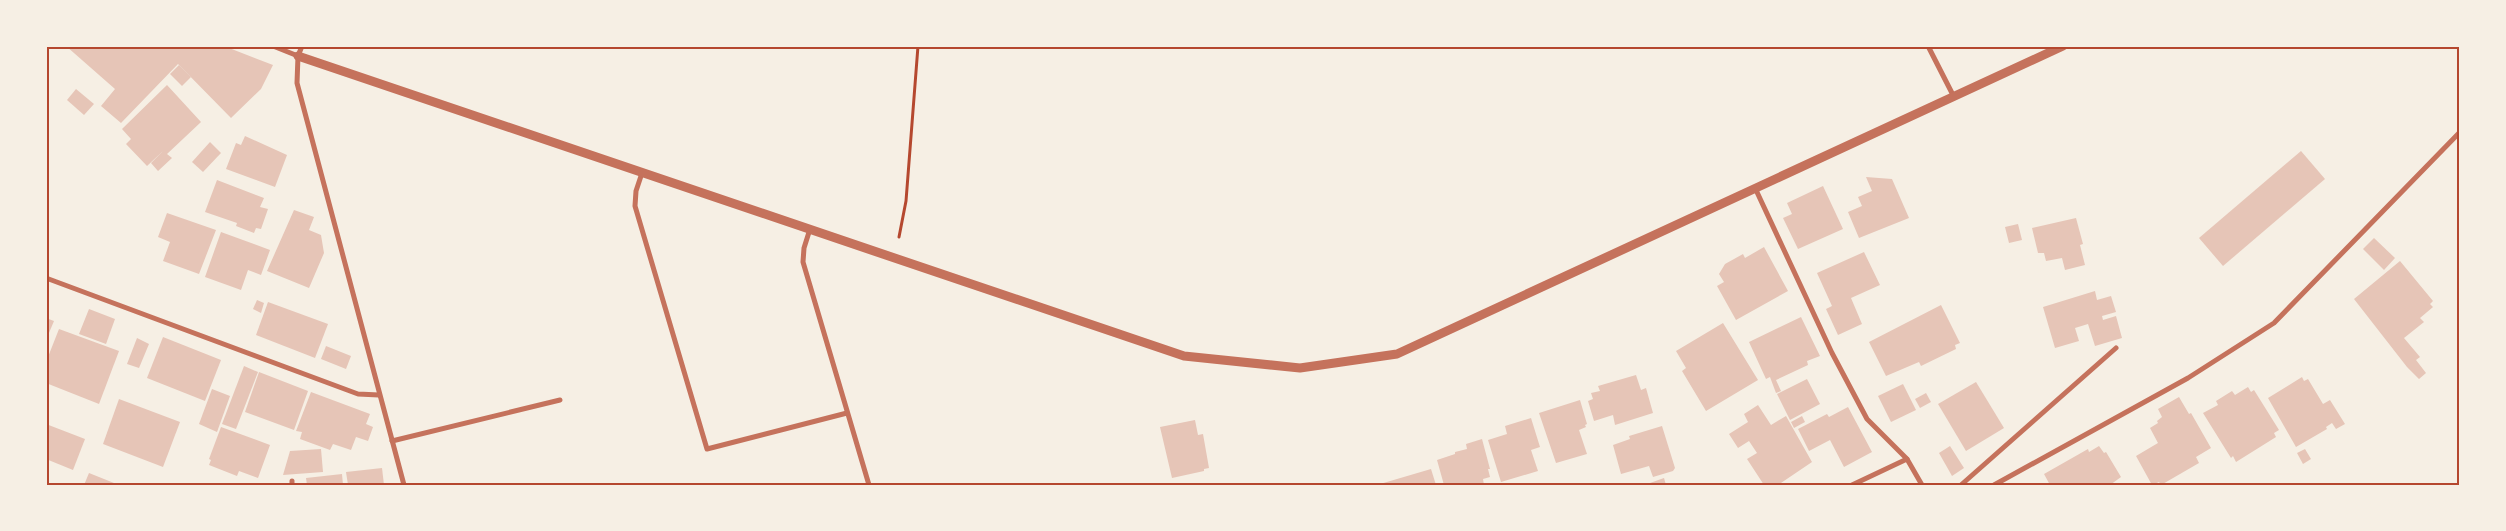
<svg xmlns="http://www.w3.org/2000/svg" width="2506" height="531" viewBox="0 0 2506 531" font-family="Quicksand,sans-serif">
  <rect width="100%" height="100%" fill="#f6efe4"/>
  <g fill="#e6c5b7">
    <polygon points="66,46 224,46 273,65 261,89 231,118 178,64 121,123 101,106 115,89"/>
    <polygon points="179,65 191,77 182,86 170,74"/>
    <polygon points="167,85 201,122 167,154 172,158 158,171 151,163 163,151 147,166 126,144 131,139 122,129"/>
    <polygon points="76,89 94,104 84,115 67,100"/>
    <polygon points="245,136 287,155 275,187 226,169 236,143 241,145"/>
    <polygon points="210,142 221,153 203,172 192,162"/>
    <polygon points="2301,151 2325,179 2223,266 2199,238"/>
    <polygon points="1866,177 1892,179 1909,218 1859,238 1848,212 1862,206 1858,197 1872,191"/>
    <polygon points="217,180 264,198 260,207 268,209 261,229 256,228 254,233 236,226 237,223 205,212"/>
    <polygon points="1823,186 1843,229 1798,249 1783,218 1792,214 1787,203"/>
    <polygon points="294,210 314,217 309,230 321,235 324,253 309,288 267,271"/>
    <polygon points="167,213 216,230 199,274 163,261 170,242 158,237"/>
    <polygon points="2076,218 2083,244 2080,245 2085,265 2065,270 2062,258 2046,261 2044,253 2038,253 2032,228"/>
    <polygon points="2018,224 2022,240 2009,243 2005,227"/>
    <polygon points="221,232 270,250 261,275 248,270 241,290 205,277"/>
    <polygon points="2374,238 2395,258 2384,270 2363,249"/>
    <polygon points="1764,247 1788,291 1736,320 1717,286 1724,282 1719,274 1725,264 1743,254 1745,258"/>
    <polygon points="1864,252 1880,285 1851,298 1862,324 1838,335 1826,309 1832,306 1817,273"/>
    <polygon points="2400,261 2433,301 2430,304 2433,307 2420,318 2424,322 2404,338 2420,357 2416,360 2426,373 2419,379 2407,367 2354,299"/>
    <polygon points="2095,291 2097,300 2111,296 2116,312 2102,316 2103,320 2116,316 2122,338 2095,346 2088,324 2075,328 2079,341 2055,348 2043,307"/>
    <polygon points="257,300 264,303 261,313 253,309"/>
    <polygon points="268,302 328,324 315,358 256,335"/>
    <polygon points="1941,305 1960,343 1955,345 1956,349 1921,366 1919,362 1886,376 1869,342"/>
    <polygon points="89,309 115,319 106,344 79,334"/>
    <polygon points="1801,317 1820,356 1807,361 1808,365 1776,380 1781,391 1776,393 1770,377 1766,379 1749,342"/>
    <polygon points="46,318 54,321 46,340"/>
    <polygon points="1723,323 1758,380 1706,411 1682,371 1686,368 1676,351"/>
    <polygon points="59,329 119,351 99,404 46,383 46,362"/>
    <polygon points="163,337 221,360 205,401 147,378"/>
    <polygon points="137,338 149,344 139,368 127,364"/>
    <polygon points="326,346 351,356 346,369 321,359"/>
    <polygon points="244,366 258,372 236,429 222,424"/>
    <polygon points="259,372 308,391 294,430 245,412"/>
    <polygon points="1636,375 1641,390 1646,388 1653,413 1615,425 1613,415 1594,421 1588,401 1593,399 1591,393 1600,391 1598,386"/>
    <polygon points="2302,377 2304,381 2308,379 2323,404 2330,400 2345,424 2336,429 2332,423 2326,427 2327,429 2296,447 2268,398"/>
    <polygon points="1807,379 1820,404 1790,420 1777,394"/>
    <polygon points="1976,382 2004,428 1966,451 1938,404"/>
    <polygon points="1903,384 1916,410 1891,422 1878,396"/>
    <polygon points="2248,387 2251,392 2254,390 2279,430 2274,433 2276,437 2236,462 2233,456 2231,458 2203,413 2218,405 2216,401 2232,391 2235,395"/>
    <polygon points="212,389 230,396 217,432 199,424"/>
    <polygon points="311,392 370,414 366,424 373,427 368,441 356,437 351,450 333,444 330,450 300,439 302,432 296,431"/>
    <polygon points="1926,393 1931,402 1920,408 1915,399"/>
    <polygon points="2179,397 2189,414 2191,413 2211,448 2196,457 2199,463 2161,485 2159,482 2152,485 2136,456 2158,443 2150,428 2158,423 2157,421 2162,417 2158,409"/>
    <polygon points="119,399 180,422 163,467 103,444"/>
    <polygon points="1580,400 1587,424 1585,425 1586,427 1579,430 1587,454 1556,463 1539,413"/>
    <polygon points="1758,405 1771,425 1786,416 1812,462 1778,485 1764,485 1747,459 1757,453 1749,441 1738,448 1729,434 1748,422 1744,414"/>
    <polygon points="1848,407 1872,452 1844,467 1830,440 1809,451 1798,429 1827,414 1829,417"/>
    <polygon points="1802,416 1805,422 1794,428 1791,422"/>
    <polygon points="1531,418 1540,447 1531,450 1538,471 1501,482 1488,440 1507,434 1505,426"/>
    <polygon points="1195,420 1198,435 1203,434 1209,468 1204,469 1204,471 1172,478 1160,427"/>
    <polygon points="46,424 85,439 73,470 46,459"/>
    <polygon points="1662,426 1675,468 1673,471 1653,477 1649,466 1621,474 1613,445 1630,439 1629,436"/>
    <polygon points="221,427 270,445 258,478 239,471 237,476 209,465 211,460 209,459"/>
    <polygon points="1482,439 1490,469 1488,469 1490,477 1483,479 1484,485 1444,485 1437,460 1455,454 1455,452 1467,449 1466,444"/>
    <polygon points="1950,446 1964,468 1952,476 1939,453"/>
    <polygon points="2099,446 2104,453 2106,452 2121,477 2110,485 2050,485 2044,474 2088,449 2089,452"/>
    <polygon points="321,449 323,472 283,475 290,451"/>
    <polygon points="2305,449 2311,459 2303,464 2297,453"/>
    <polygon points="382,468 384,485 348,485 346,472"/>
    <polygon points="1431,469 1436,485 1380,485 1380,484"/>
    <polygon points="89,473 119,485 84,485"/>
    <polygon points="342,474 343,485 307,485 306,478"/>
    <polygon points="1664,478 1666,485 1651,485 1650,483"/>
  </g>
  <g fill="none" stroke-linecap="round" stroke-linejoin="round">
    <polyline stroke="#b5482f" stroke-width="3" points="899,237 906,201 918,46"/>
    <g stroke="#c5725c" stroke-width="5">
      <polyline points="273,46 298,56"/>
      <polyline points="302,46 298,56 297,83 404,485"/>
      <polyline points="1928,46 1954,97"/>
      <polyline points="642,173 636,191 635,206 707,449 847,413"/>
      <polyline points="1756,190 1832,353 1867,419 1907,459 1922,485"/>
      <polyline points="810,229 804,248 803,262 869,485"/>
      <polyline points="46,278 358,394 379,395"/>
      <polyline points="392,441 560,400"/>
      <polyline points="292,485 292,481"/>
      <polyline points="1852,485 1907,459"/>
      <polyline points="1961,485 2116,348"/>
      <polyline points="1994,485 2188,378 2274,323 2460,132"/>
    </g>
    <polyline stroke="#c5725c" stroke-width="9" points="298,56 1184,356 1300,368 1397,354 2063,46"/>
  </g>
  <rect width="2506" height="531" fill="none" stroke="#f6efe4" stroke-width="95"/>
  <rect x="48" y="48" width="2410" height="436" fill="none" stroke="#b5482f" stroke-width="2"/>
</svg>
